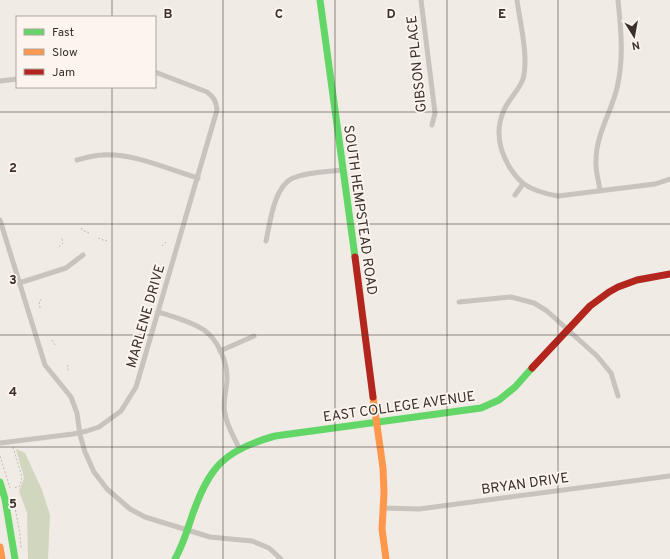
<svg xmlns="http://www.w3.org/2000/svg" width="670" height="559" viewBox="0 0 670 559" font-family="Overpass,sans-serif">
  <rect width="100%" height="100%" fill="#f0ebe5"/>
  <polygon fill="#d1d6bf" points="16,449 25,453 42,490 50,515 48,559 28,559 27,513 19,491 24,478"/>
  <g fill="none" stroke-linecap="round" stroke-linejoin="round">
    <g stroke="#c2bbb6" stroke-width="1" stroke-dasharray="2 2" stroke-linecap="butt">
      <polyline points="81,228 82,230 89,233"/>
      <polyline points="98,238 106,241 108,239"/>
      <polyline points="162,246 166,242"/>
      <polyline points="59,247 63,243 62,238"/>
      <polyline points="40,308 39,301 43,299"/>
      <polyline points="52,340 55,345"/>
      <polyline points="68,365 67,367 69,372"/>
      <polyline points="13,447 22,477 20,486 14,488"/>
      <polyline points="0,456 10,488"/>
      <polyline points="14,502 20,534 21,548"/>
    </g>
    <g stroke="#c9c3be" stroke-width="5">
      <polyline points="421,0 435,113 432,125"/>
      <path d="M 517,0 C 520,23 529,57 523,79 C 519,90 509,99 504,110 C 495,130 499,150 510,168 C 514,174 518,180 524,184 C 534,191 546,194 558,196 L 655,184 L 670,179"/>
      <polyline points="0,81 17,79"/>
      <path d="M 77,160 C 85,158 94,155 102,155 C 134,153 167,169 198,178"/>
      <path d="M 600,191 C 599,181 595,170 596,161 C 596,134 611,113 617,88 C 624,59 621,29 618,0"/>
      <polyline points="515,195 523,184"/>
      <polyline points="0,220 45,365 71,397 77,413 80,435 85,452 94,472 107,489 130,509 145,517 210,537 252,541 269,548 281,559"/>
      <path d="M 266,241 C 270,223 274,186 293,178 C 308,172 327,172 342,170"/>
      <polyline points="19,283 66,268 83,255"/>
      <polyline points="459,302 511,297 534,303 547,311 597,356 611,373 618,396"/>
      <path d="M 158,312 C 174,317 190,321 204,330 C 218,340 227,361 227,378 C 227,390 222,402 225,414 C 227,426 234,437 239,448"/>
      <polyline points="220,351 254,336"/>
      <path d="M 0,443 L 73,434 L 87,431 L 99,427 L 121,411 L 136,387 L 217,110 C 216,101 214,97 207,92 L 155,72"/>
      <polyline points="383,508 419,509 670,476"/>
    </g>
    <g stroke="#63d668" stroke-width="7">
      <polyline points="320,0 355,257"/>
      <polyline points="0,482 5,499 15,559"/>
      <path d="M 175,559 C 183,545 187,531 192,516 C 209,467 224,450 275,436 L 481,408 L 499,400 L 515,387 L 532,368"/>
    </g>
    <g stroke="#ff974d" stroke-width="7">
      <polyline points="373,397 383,468 384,493 382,529 386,559"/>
      <polyline points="0,547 2,559"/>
    </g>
    <g stroke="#b3261e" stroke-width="7">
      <polyline points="355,257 373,397"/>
      <polyline points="532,368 590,306 609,292 618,287 637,280 670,274"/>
    </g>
  </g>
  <path fill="none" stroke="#3b302b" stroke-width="1" stroke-opacity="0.55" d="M 112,0 L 112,17M 223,0 L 223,559M 335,0 L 335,559M 447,0 L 447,559M 558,0 L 558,559M 112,87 L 112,559M 0,112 L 670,112M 0,224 L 670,224M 0,335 L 670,335M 0,447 L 670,447"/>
  <g text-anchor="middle" stroke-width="3.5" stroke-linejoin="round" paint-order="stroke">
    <g font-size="14" fill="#3b302b" stroke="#fbf5ee">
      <text transform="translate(416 64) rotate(-96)" y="5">GIBSON PLACE</text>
      <text transform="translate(361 210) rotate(82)" y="5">SOUTH HEMPSTEAD ROAD</text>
      <text transform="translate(145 316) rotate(-74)" y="5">MARLENE DRIVE</text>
      <text transform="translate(399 406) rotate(-8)" y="5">EAST COLLEGE AVENUE</text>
      <text transform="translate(525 483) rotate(-8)" y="5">BRYAN DRIVE</text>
    </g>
  </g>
  <g font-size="13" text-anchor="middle" font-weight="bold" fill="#3b302b" stroke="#fbf5ee" stroke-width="3.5" stroke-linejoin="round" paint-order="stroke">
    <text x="168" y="18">B</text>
    <text x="279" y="18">C</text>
    <text x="391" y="18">D</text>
    <text x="502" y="18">E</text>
    <text x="13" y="172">2</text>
    <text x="13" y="284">3</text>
    <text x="13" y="396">4</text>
    <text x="13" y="508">5</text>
  </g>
  <rect x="16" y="16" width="140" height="72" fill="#fbf5ee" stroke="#aea6a0"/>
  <rect x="24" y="29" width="20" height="6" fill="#63d668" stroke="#aea6a0"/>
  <text x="52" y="36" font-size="12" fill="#3b302b">Fast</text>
  <rect x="24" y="49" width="20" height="6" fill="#ff974d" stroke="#aea6a0"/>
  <text x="52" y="56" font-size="12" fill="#3b302b">Slow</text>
  <rect x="24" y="69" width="20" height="6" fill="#b3261e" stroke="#aea6a0"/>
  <text x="52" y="76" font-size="12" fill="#3b302b">Jam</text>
  <g transform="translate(634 36) rotate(169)" stroke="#fbf5ee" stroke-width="3" paint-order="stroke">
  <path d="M0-3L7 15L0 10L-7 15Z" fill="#3b302b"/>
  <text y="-6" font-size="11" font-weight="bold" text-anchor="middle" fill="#3b302b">N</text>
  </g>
</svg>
